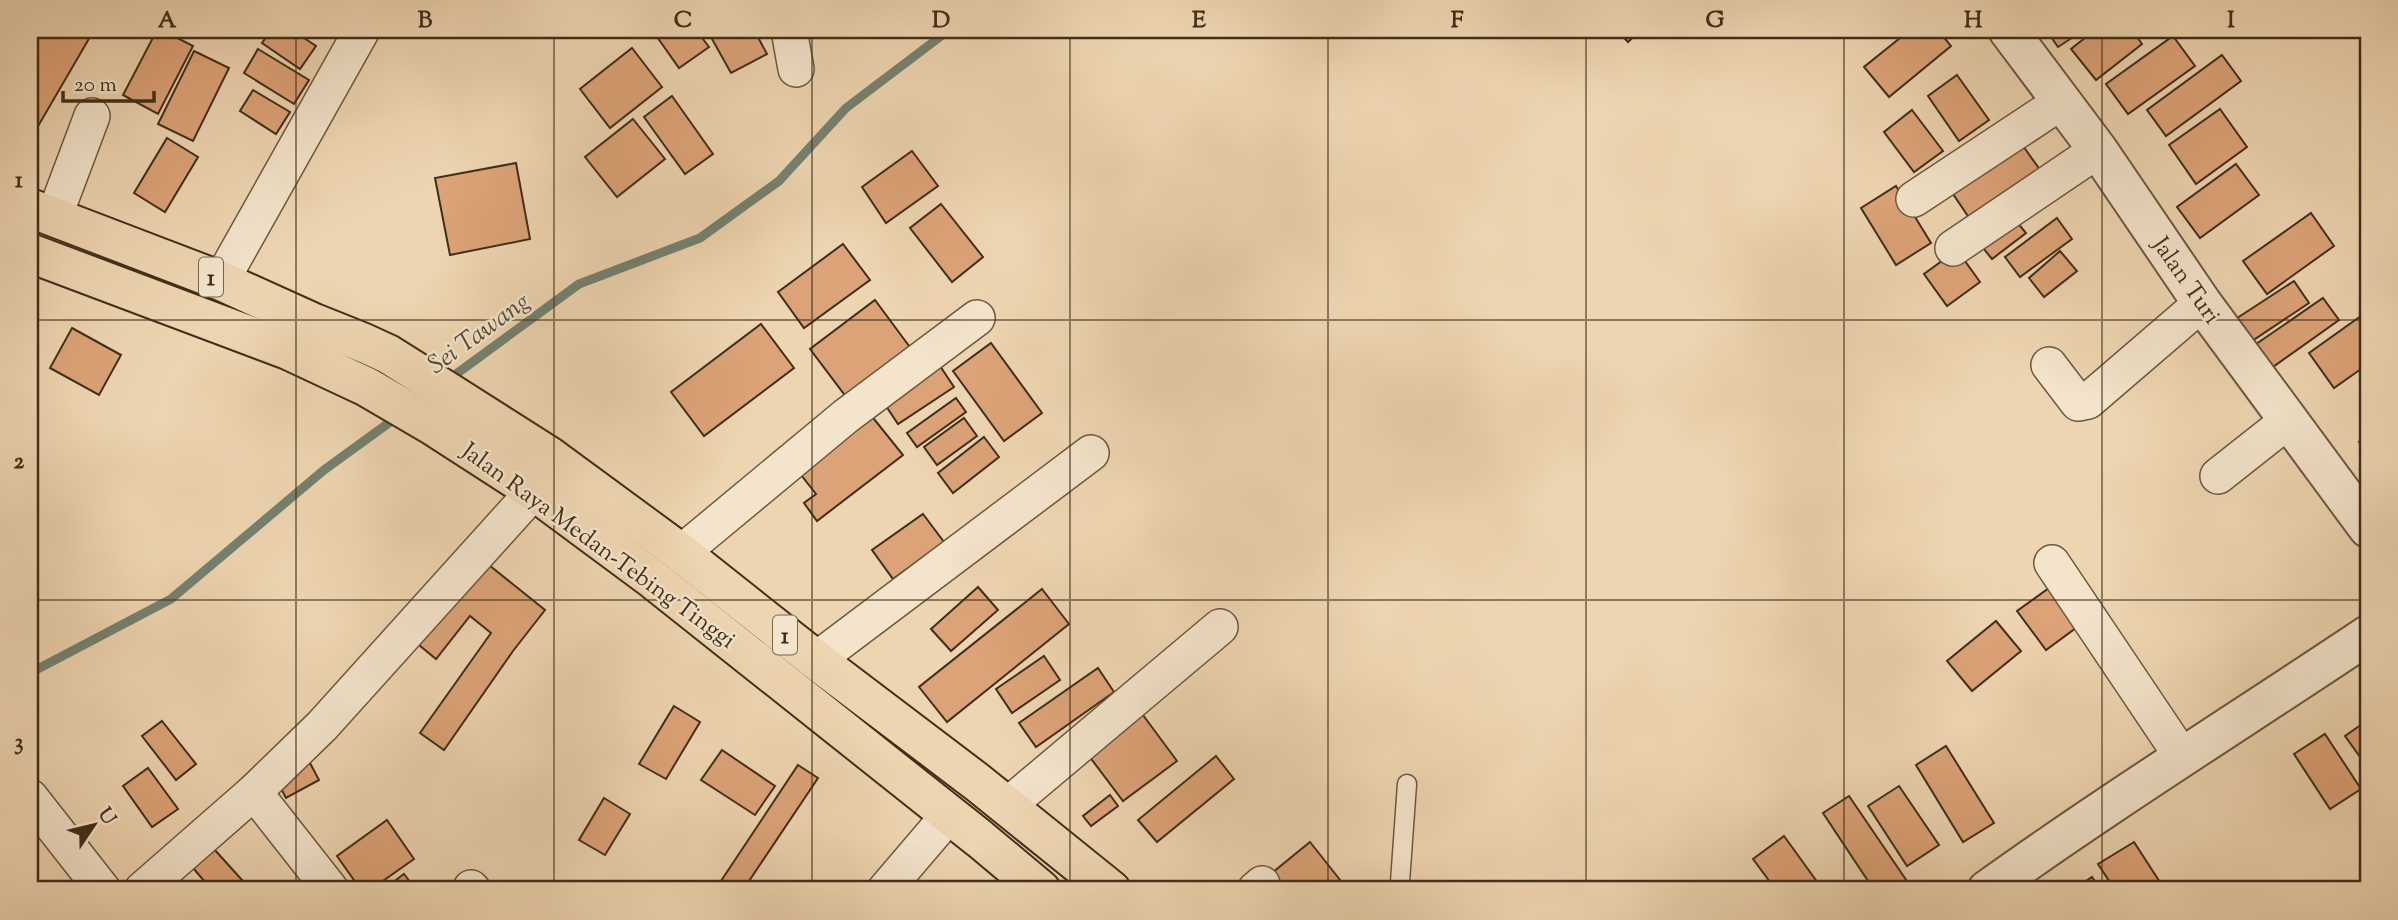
<svg xmlns="http://www.w3.org/2000/svg" width="2398" height="920" viewBox="0 0 2398 920" font-family="'Sorts Mill Goudy',serif">
  <rect width="100%" height="100%" fill="#eed5b1"/>
  <filter id="stains"><feTurbulence type="fractalNoise" baseFrequency=".00286" numOctaves="4"/><feColorMatrix values="0 0 0 0 .2 0 0 0 0 .09 0 0 0 0 .02 0 0 0 .5 -.17"/></filter>
  <radialGradient id="worn" r=".72"><stop offset=".6" stop-color="#630" stop-opacity="0"/><stop offset="1" stop-color="#630" stop-opacity=".3"/></radialGradient>
  <g fill="none" stroke-linecap="round" stroke-linejoin="round">
    <g stroke="#758170" stroke-width="9">
      <polyline points="448,380 579,284 700,238 779,181 846,108 949,30"/>
      <polyline points="30,673 171,599 324,470 397,417"/>
    </g>
  </g>
  <g fill="#dda378" stroke="#402e19" stroke-width="2">
    <polygon points="30,30 94,30 37,128 30,124"/>
    <polygon points="157,30 162,30 193,46 158,114 123,95"/>
    <polygon points="271,30 292,30 316,46 300,69 262,43"/>
    <polygon points="661,30 696,30 709,47 679,68 655,34"/>
    <polygon points="707,30 754,30 767,54 731,73"/>
    <polygon points="1617,30 1641,30 1628,42"/>
    <polygon points="1910,30 1938,30 1951,46 1889,97 1864,67"/>
    <polygon points="2046,30 2084,30 2058,47"/>
    <polygon points="2095,30 2132,30 2142,44 2096,80 2071,49"/>
    <polygon points="2173,36 2195,66 2128,114 2106,84"/>
    <polygon points="632,48 662,87 610,128 580,89"/>
    <polygon points="258,49 309,80 294,104 244,73"/>
    <polygon points="194,51 229,68 193,141 158,124"/>
    <polygon points="2222,55 2241,81 2166,136 2147,110"/>
    <polygon points="1957,75 1989,120 1959,141 1928,96"/>
    <polygon points="253,90 290,112 276,134 240,111"/>
    <polygon points="672,96 713,154 685,174 644,117"/>
    <polygon points="2220,109 2247,147 2196,184 2169,145"/>
    <polygon points="1912,110 1943,151 1914,172 1884,132"/>
    <polygon points="633,119 665,159 617,197 585,157"/>
    <polygon points="167,138 198,157 165,212 134,193"/>
    <polygon points="2021,143 2045,177 1974,225 1951,191"/>
    <polygon points="912,151 938,186 886,223 862,187"/>
    <polygon points="516,163 530,239 450,255 435,178"/>
    <polygon points="2236,164 2259,195 2200,238 2177,207"/>
    <polygon points="1896,186 1931,243 1896,265 1861,208"/>
    <polygon points="941,204 983,257 952,282 910,228"/>
    <polygon points="2311,213 2334,246 2267,294 2243,261"/>
    <polygon points="2012,216 2026,233 1992,259 1979,243"/>
    <polygon points="2057,218 2072,239 2020,277 2005,257"/>
    <polygon points="843,244 870,280 804,328 778,292"/>
    <polygon points="1957,250 1980,282 1947,306 1924,274"/>
    <polygon points="2060,251 2077,271 2044,297 2029,278"/>
    <polygon points="2294,281 2309,303 2243,347 2228,324"/>
    <polygon points="2323,298 2339,320 2263,374 2246,351"/>
    <polygon points="875,300 912,350 847,398 810,349"/>
    <polygon points="2368,311 2368,364 2334,388 2309,353"/>
    <polygon points="761,324 794,368 704,436 671,392"/>
    <polygon points="72,328 121,355 99,395 50,368"/>
    <polygon points="991,343 1042,413 1004,441 953,371"/>
    <polygon points="938,363 954,387 898,424 882,400"/>
    <polygon points="956,398 966,412 917,447 907,433"/>
    <polygon points="866,409 903,455 817,521 804,503 816,494 794,466"/>
    <polygon points="964,418 977,436 937,465 924,447"/>
    <polygon points="2368,435 2368,454 2359,442"/>
    <polygon points="984,437 999,457 953,493 938,473"/>
    <polygon points="923,514 944,542 893,579 872,550"/>
    <polygon points="479,557 545,610 513,651 444,750 420,733 491,633 470,616 436,659 413,640"/>
    <polygon points="2056,583 2084,622 2046,650 2017,611"/>
    <polygon points="978,587 998,610 951,651 931,629"/>
    <polygon points="1042,589 1069,624 947,722 919,687"/>
    <polygon points="1996,621 2021,651 1972,691 1947,661"/>
    <polygon points="1044,656 1060,680 1012,713 996,689"/>
    <polygon points="1098,668 1114,692 1036,747 1019,723"/>
    <polygon points="674,706 700,722 666,779 639,764"/>
    <polygon points="1140,711 1177,761 1123,801 1086,752"/>
    <polygon points="2368,720 2368,768 2345,736"/>
    <polygon points="162,721 196,764 176,780 142,736"/>
    <polygon points="2325,734 2361,789 2330,809 2294,754"/>
    <polygon points="1946,746 1994,823 1963,842 1916,765"/>
    <polygon points="722,750 775,786 755,815 701,780"/>
    <polygon points="1216,756 1234,779 1157,842 1138,820"/>
    <polygon points="310,763 319,780 286,798 277,781"/>
    <polygon points="798,765 818,778 743,890 734,890 721,881"/>
    <polygon points="148,768 178,809 152,827 123,786"/>
    <polygon points="1899,786 1939,845 1907,866 1868,806"/>
    <polygon points="1110,795 1118,806 1091,826 1083,816"/>
    <polygon points="1849,796 1913,890 1874,890 1823,813"/>
    <polygon points="604,798 630,814 605,855 579,840"/>
    <polygon points="387,820 414,859 370,890 361,890 337,856"/>
    <polygon points="1784,836 1823,890 1776,890 1753,859"/>
    <polygon points="1310,842 1348,890 1286,890 1272,873"/>
    <polygon points="2134,842 2165,890 2115,890 2098,864"/>
    <polygon points="214,849 251,890 212,890 193,868"/>
    <polygon points="404,874 416,890 383,890"/>
    <polygon points="2092,877 2101,890 2073,890"/>
  </g>
  <g fill="none" stroke-linecap="round" stroke-linejoin="round">
    <defs>
      <polyline id="service" points="1397,890 1400,882 1407,784"/>
      <g id="minor">
        <polyline points="789,30 796,69"/>
        <polyline points="1914,199 2061,102"/>
        <polyline points="54,217 92,116"/>
        <polyline points="1953,248 2098,150"/>
        <polyline points="221,281 362,30"/>
        <polyline points="2049,365 2078,403 2088,401 2202,303"/>
        <polyline points="2218,476 2289,420"/>
        <polyline points="681,553 846,416 977,318"/>
        <polyline points="2052,563 2183,758"/>
        <polyline points="816,660 1091,453"/>
        <polyline points="254,792 331,890"/>
        <polyline points="30,797 103,890"/>
        <polyline points="1007,806 1220,627"/>
        <polyline points="471,888 473,890"/>
        <polyline points="142,890 254,792 322,726 534,491"/>
        <polyline points="885,890 949,815"/>
        <polyline points="1255,890 1262,884"/>
      </g>
      <g id="tertiary">
        <polyline points="2008,30 2098,150 2202,303 2368,528"/>
        <path d="M 1987,890 C 2111,801 2241,720 2368,635"/>
      </g>
      <g id="trunk">
        <polyline points="30,208 221,281 314,323 364,343 388,354 450,393 549,456 681,553 816,660 977,782 1111,890"/>
        <polyline points="30,253 288,350 367,387 432,425 534,491 654,580 980,839 1041,890"/>
      </g>
    </defs>
    <use href="#service" stroke="#6c583f" stroke-width="21"/>
    <use href="#minor" stroke="#6c583f" stroke-width="38"/>
    <use href="#tertiary" stroke="#6c583f" stroke-width="42"/>
    <use href="#trunk" stroke="#402e19" stroke-width="42"/>
    <use href="#service" stroke="#f4e4cc" stroke-width="18"/>
    <use href="#minor" stroke="#f4e4cc" stroke-width="35"/>
    <use href="#tertiary" stroke="#f4e4cc" stroke-width="38"/>
    <use href="#trunk" stroke="#eed5b1" stroke-width="38"/>
  </g>
  <path fill="none" stroke="#402e19" stroke-width="2" stroke-opacity="0.55" d="M 296,30 L 296,890M 554,30 L 554,890M 812,30 L 812,890M 1070,30 L 1070,890M 1328,30 L 1328,890M 1586,30 L 1586,890M 1844,30 L 1844,890M 2102,30 L 2102,890M 30,320 L 2368,320M 30,600 L 2368,600"/>
  <g text-anchor="middle" stroke-width="5" stroke-linejoin="round" paint-order="stroke">
    <g fill="#f4e4cc" stroke="#76654f" stroke-width="2">
      <rect x="199" y="257.5" width="24" height="39" rx="5"/>
      <rect x="773" y="615.5" width="24" height="39" rx="5"/>
    </g>
    <g font-size="23" font-weight="bold" fill="#402e19">
      <text x="211" y="285">1</text>
      <text x="785" y="643">1</text>
    </g>
    <g font-size="24" fill="#402e19" stroke="#f4e4cc">
      <text transform="translate(2187 280) rotate(55)" y="8">Jalan Turi</text>
      <text transform="translate(599 545) rotate(36)" y="8">Jalan Raya Medan-Tebing Tinggi</text>
    </g>
    <g font-size="26" font-style="italic" fill="#524a36" stroke="#f4e4cc">
      <text transform="translate(478 332) rotate(-36)" y="9">Sei Tawang</text>
    </g>
  </g>
  <rect width="2398" height="920" fill="none" stroke="#eed5b1" stroke-width="77"/>
  <g transform="translate(94 825) rotate(55)" stroke="#f4e4cc" stroke-width="5" paint-order="stroke">
  <path d="M0-5L12 26L0 18L-12 26Z" fill="#402e19"/>
  <text y="-10" font-size="19" font-weight="bold" text-anchor="middle" fill="#402e19">U</text>
  </g>
  <path d="M63 91v10h91v-10" fill="none" stroke="#402e19" stroke-width="3.5"/>
  <text x="74" y="91" font-size="21" fill="#402e19" stroke="#f4e4cc" stroke-width="5" paint-order="stroke">20 m</text>
  <rect x="38" y="38" width="2322" height="843" fill="none" stroke="#402e19" stroke-width="2.5"/>
  <g font-size="23" text-anchor="middle" font-weight="bold" fill="#402e19">
    <text x="167" y="27">A</text>
    <text x="425" y="27">B</text>
    <text x="683" y="27">C</text>
    <text x="941" y="27">D</text>
    <text x="1199" y="27">E</text>
    <text x="1457" y="27">F</text>
    <text x="1715" y="27">G</text>
    <text x="1973" y="27">H</text>
    <text x="2231" y="27">I</text>
    <text x="19" y="187">1</text>
    <text x="19" y="468">2</text>
    <text x="19" y="749">3</text>
  </g>
  <rect width="100%" height="100%" filter="url(#stains)"/>
  <rect width="100%" height="100%" fill="url(#worn)"/>
</svg>
